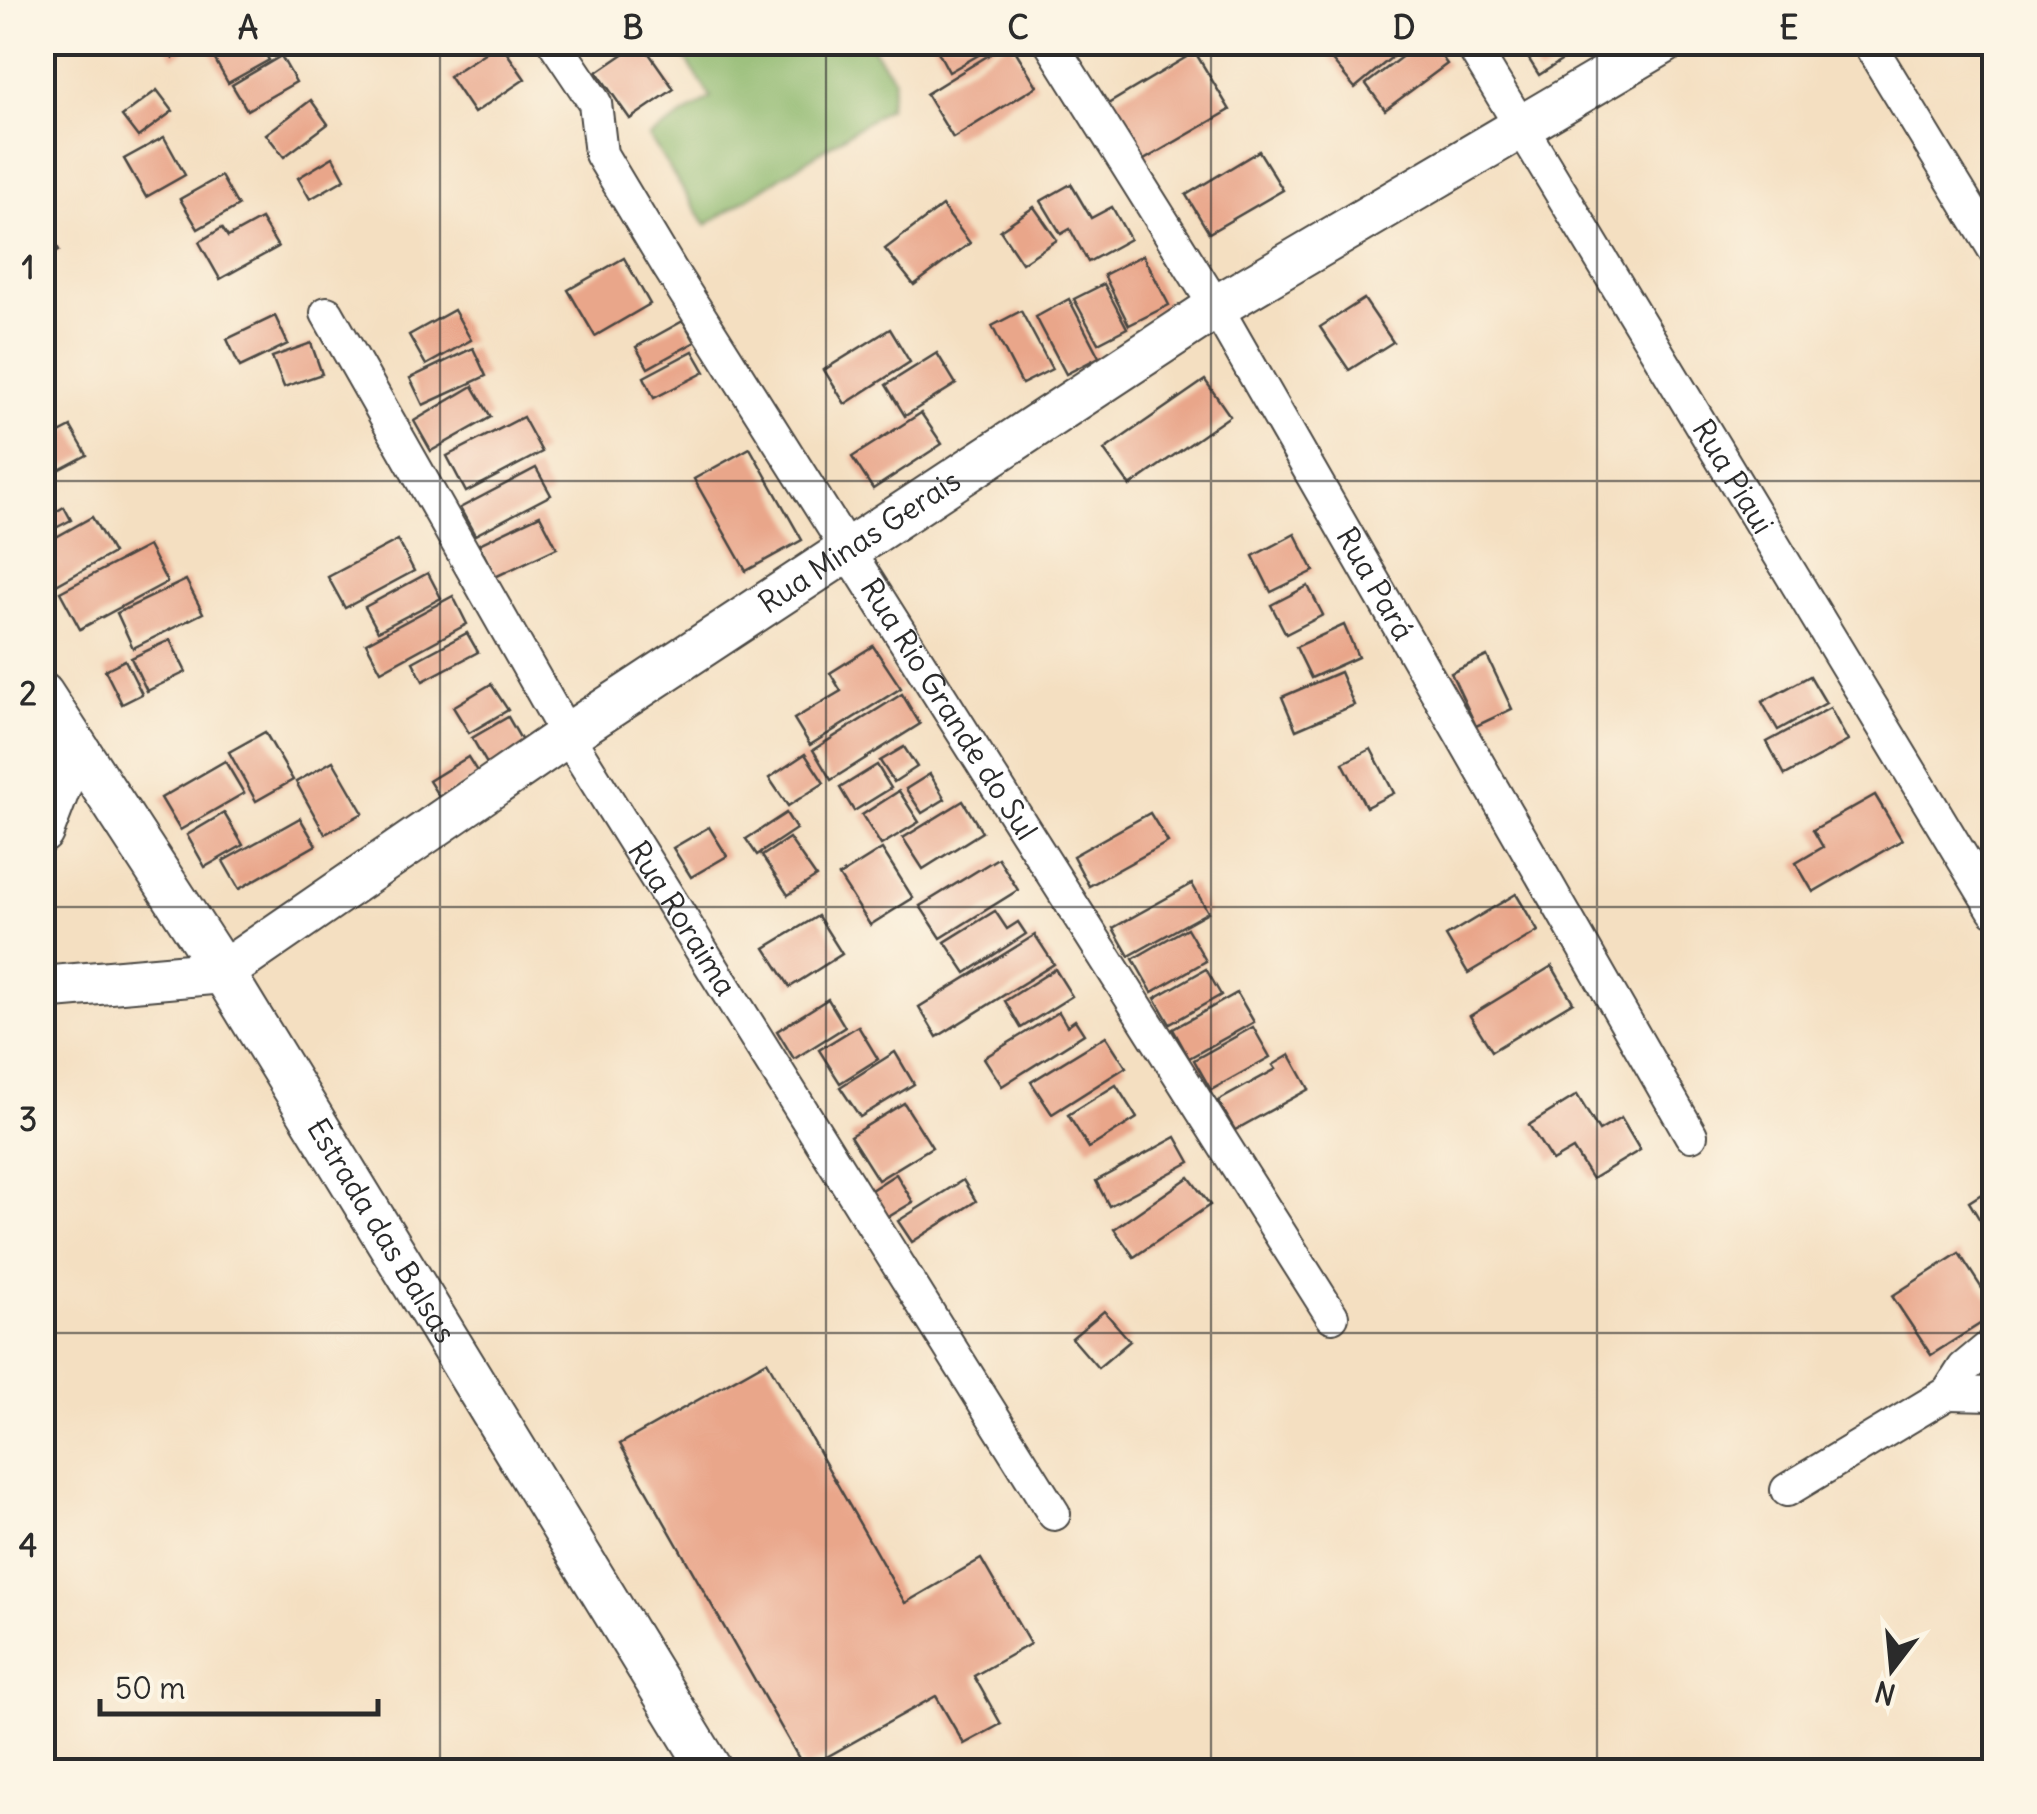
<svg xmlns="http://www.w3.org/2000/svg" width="2037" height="1814" viewBox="0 0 2037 1814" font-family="Delius,sans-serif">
  <rect width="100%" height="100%" fill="#fcf5e5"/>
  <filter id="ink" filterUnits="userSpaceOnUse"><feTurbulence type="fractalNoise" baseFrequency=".01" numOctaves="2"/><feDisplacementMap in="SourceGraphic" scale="20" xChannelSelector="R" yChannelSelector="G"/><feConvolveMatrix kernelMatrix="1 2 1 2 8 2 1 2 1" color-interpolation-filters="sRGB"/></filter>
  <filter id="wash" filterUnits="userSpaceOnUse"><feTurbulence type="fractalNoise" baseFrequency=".0048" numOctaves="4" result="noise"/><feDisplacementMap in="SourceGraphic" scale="40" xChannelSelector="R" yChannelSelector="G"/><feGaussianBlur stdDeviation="2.25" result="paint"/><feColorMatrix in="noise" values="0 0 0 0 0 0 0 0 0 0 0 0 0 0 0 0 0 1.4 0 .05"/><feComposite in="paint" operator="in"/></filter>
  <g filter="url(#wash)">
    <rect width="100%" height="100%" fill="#f4dfc1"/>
    <polygon fill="#90b96f" stroke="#5e724d" stroke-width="2.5" points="676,43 869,43 894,79 888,108 706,225 649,137 711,98"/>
    <g id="blocks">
      <g fill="#e9a68a">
        <polygon points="164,42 198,42 173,58"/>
        <polygon points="220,42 276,42 263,50 269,60 228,83 209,49"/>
        <polygon points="641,42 674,89 630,119 597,72"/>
        <polygon points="933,42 1001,42 949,72"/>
        <polygon points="1010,42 1037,86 953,138 926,94"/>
        <polygon points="1349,42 1410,42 1355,88 1330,58"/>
        <polygon points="1421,42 1431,42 1447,64 1385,110 1366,84"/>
        <polygon points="1518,42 1591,42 1539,75"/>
        <polygon points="500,43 525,79 474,113 449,76"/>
        <polygon points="1195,52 1230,110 1142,161 1108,104"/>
        <polygon points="281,56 296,82 247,110 232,85"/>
        <polygon points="157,90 173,111 138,137 122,116"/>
        <polygon points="311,100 328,124 284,157 266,134"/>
        <polygon points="164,137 185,175 146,197 124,159"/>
        <polygon points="1259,151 1283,190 1209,233 1186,195"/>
        <polygon points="333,157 345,179 310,199 298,178"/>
        <polygon points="221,176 238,206 198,229 180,199"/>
        <polygon points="1071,184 1091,218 1112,207 1130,239 1088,262 1070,229 1061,234 1041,201"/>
        <polygon points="942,206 970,243 914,285 885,249"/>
        <polygon points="1034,207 1057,240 1022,263 1000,230"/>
        <polygon points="261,219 278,247 220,279 199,242 222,228 228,237"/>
        <polygon points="42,220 59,250 42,259"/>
        <polygon points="1143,255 1169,305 1129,325 1104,275"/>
        <polygon points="624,258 650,304 595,336 568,290"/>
        <polygon points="1104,284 1127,328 1098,343 1074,299"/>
        <polygon points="1069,299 1099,357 1066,374 1036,317"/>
        <polygon points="1364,299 1393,342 1349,370 1320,327"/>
        <polygon points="454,310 471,340 426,365 409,335"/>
        <polygon points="1021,311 1052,369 1022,384 992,326"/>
        <polygon points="275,316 288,344 240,367 227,339"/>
        <polygon points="683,321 695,342 648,368 636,347"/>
        <polygon points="890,329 910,362 845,404 824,370"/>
        <polygon points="311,343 322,374 284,387 272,357"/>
        <polygon points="473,348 486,376 423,405 410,378"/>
        <polygon points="693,351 705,372 654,398 644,377"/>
        <polygon points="937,353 956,384 905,416 886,385"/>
        <polygon points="1205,380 1230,416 1130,486 1104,450"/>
        <polygon points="473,386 491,417 431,451 414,421"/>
        <polygon points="921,413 942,444 873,489 852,457"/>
        <polygon points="523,417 542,452 466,492 447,456"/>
        <polygon points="71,427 87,455 42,479 42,442"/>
        <polygon points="750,448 802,540 746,571 694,479"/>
        <polygon points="536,468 551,495 475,535 460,508"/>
        <polygon points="42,496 52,514 64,507 71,520 42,535"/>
        <polygon points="540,515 557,548 495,577 479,544"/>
        <polygon points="92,517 113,553 42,593 42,545"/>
        <polygon points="1295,534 1314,571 1271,592 1253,556"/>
        <polygon points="398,540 414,571 345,608 328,577"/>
        <polygon points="148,546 167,582 80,629 60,592"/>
        <polygon points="428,573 441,598 378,631 365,607"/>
        <polygon points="186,580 203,613 133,648 117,613"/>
        <polygon points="1308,586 1323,615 1286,634 1271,605"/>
        <polygon points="453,596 467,624 381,671 366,643"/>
        <polygon points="1344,625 1358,657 1311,678 1296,647"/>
        <polygon points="467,633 478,652 423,681 413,662"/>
        <polygon points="170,640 186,672 147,691 131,658"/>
        <polygon points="873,646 901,688 810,745 794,719 841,691 830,673"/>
        <polygon points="1487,656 1512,709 1476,726 1451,673"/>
        <polygon points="125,660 142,694 122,704 105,670"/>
        <polygon points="1340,672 1354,705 1296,730 1282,697"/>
        <polygon points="1810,676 1826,703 1778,730 1762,702"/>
        <polygon points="491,684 508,710 469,733 453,707"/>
        <polygon points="902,694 920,724 831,780 813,750"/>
        <polygon points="1830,708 1848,741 1785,775 1767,742"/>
        <polygon points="508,717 526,748 490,769 472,738"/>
        <polygon points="265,732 293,780 256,801 229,752"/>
        <polygon points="904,747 917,767 894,782 880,761"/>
        <polygon points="1371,749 1394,793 1366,807 1343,763"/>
        <polygon points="805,754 824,783 788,806 769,778"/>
        <polygon points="468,757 480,776 441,800 429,781"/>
        <polygon points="225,761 244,793 180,830 161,798"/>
        <polygon points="333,761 363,813 325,834 296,782"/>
        <polygon points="877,765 891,788 854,811 840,788"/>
        <polygon points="930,774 945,799 922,813 906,789"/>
        <polygon points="899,791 919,822 881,845 862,815"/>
        <polygon points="1875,795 1902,840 1813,892 1796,863 1823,847 1813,830"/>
        <polygon points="963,801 982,832 923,869 903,838"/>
        <polygon points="224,813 243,845 205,867 187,835"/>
        <polygon points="786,813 796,829 757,855 746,839"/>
        <polygon points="1150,813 1168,842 1089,886 1073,856"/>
        <polygon points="300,818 316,845 239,889 223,861"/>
        <polygon points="709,827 727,856 691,877 673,848"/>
        <polygon points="789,838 816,877 788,895 762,856"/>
        <polygon points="882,849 913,898 870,925 839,876"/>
        <polygon points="998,858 1018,890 941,938 920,906"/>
        <polygon points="1192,884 1208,912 1129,956 1113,928"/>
        <polygon points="1516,894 1538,931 1468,973 1446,936"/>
        <polygon points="995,911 1007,929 1018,922 1026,934 966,973 945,942"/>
        <polygon points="818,916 842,954 790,987 765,948"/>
        <polygon points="1187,928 1206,961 1152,992 1133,959"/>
        <polygon points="1035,935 1054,964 937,1037 919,1007"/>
        <polygon points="1552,966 1573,1002 1492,1051 1470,1016"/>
        <polygon points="1055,969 1072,996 1021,1028 1005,1001"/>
        <polygon points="1206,969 1221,995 1170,1024 1155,998"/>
        <polygon points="1237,993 1254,1022 1189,1058 1173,1029"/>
        <polygon points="828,999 845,1027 794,1059 777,1031"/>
        <polygon points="1059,1012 1067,1026 1075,1020 1084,1034 1002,1086 984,1058"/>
        <polygon points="858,1026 878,1059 840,1083 819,1050"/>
        <polygon points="1253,1027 1270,1057 1211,1090 1194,1060"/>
        <polygon points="1106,1036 1126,1067 1052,1114 1031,1082"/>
        <polygon points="895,1052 914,1084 860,1117 840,1087"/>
        <polygon points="1290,1055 1309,1089 1235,1130 1218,1101 1276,1069 1273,1065"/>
        <polygon points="1116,1085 1137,1118 1089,1148 1068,1115"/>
        <polygon points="1577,1095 1599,1131 1621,1118 1640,1150 1592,1179 1573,1149 1552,1161 1529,1125"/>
        <polygon points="904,1103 932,1147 878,1180 850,1136"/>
        <polygon points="1176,1137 1190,1162 1109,1206 1096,1181"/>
        <polygon points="896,1174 913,1202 885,1219 868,1192"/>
        <polygon points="1189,1177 1210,1205 1134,1257 1114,1229"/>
        <polygon points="963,1180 976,1201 912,1242 898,1221"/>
        <polygon points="1994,1186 1994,1243 1969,1202"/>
        <polygon points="1959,1253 1994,1307 1994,1315 1931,1355 1892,1296"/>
        <polygon points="1104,1311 1130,1341 1098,1368 1072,1338"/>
        <polygon points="767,1361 905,1603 981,1559 1030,1644 974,1676 1001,1724 964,1744 936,1696 805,1769 620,1444"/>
      </g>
    </g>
  </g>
  <g filter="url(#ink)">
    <use href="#blocks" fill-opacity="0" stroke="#494642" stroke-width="2.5"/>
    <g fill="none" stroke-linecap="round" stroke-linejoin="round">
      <defs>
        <g id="minor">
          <path id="s1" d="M 554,42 L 595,103 L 601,154 L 670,269 L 1332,1316"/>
          <path id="s2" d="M 1050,42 L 1216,307 L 1691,1135"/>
          <path id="s3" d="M 1470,42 L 1994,910"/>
          <polyline points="1868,42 1994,249"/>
          <path id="s4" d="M 327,313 L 567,735 L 1054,1514"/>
          <polyline points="1948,1393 1994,1394"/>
          <polyline points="1787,1490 1948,1393 1964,1368 1994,1343"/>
        </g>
        <g id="tertiary">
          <path id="s5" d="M 42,694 L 223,972 L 712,1772"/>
          <polyline points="42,832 75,746"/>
          <path id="s6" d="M 42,988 L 223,972 L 567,735 L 1216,307 L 1665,42"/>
        </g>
      </defs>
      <use href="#minor" stroke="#494642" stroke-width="36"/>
      <use href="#tertiary" stroke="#494642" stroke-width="46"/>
      <use href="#minor" stroke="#fff" stroke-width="32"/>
      <use href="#tertiary" stroke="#fff" stroke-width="42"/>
    </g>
  </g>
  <path fill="none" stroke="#2b2b2b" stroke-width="2.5" stroke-opacity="0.55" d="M 440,42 L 440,1772M 826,42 L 826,1772M 1211,42 L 1211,1772M 1597,42 L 1597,1772M 42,481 L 1994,481M 42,907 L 1994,907M 42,1333 L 1994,1333"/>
  <g text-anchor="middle" stroke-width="8" stroke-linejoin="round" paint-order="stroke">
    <g font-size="30" fill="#2b2b2b" stroke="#fcf5e5">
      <text dy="10" stroke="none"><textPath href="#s3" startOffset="508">Rua Piaui</textPath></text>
      <text dy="10" stroke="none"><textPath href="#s6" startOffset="950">Rua Minas Gerais</textPath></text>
      <text dy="10" stroke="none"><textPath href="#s2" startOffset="632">Rua Pará</textPath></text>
      <text dy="10" stroke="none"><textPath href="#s1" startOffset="780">Rua Rio Grande do Sul</textPath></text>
      <text dy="10" stroke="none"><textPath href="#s4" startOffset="702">Rua Roraima</textPath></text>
      <text dy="10" stroke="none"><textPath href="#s5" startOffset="635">Estrada das Balsas</textPath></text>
    </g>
  </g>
  <rect width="2037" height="1814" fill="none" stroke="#fcf5e5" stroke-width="110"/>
  <g transform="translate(1892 1669) rotate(196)" stroke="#fcf5e5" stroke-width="8" paint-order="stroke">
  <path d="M0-8L18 38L0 25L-18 38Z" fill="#2b2b2b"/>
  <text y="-15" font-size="28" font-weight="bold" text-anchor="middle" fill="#2b2b2b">N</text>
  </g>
  <path d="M100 1699v15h278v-15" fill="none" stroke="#2b2b2b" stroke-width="5"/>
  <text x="115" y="1699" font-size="30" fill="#2b2b2b" stroke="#fcf5e5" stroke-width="8" paint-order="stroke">50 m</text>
  <rect x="55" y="55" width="1927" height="1704" fill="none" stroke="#2b2b2b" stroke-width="4"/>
  <g font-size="32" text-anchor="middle" font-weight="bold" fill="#2b2b2b">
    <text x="248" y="39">A</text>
    <text x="633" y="39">B</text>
    <text x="1018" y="39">C</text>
    <text x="1404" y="39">D</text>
    <text x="1789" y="39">E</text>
    <text x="28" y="279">1</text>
    <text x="28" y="705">2</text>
    <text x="28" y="1131">3</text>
    <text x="28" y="1557">4</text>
  </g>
</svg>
